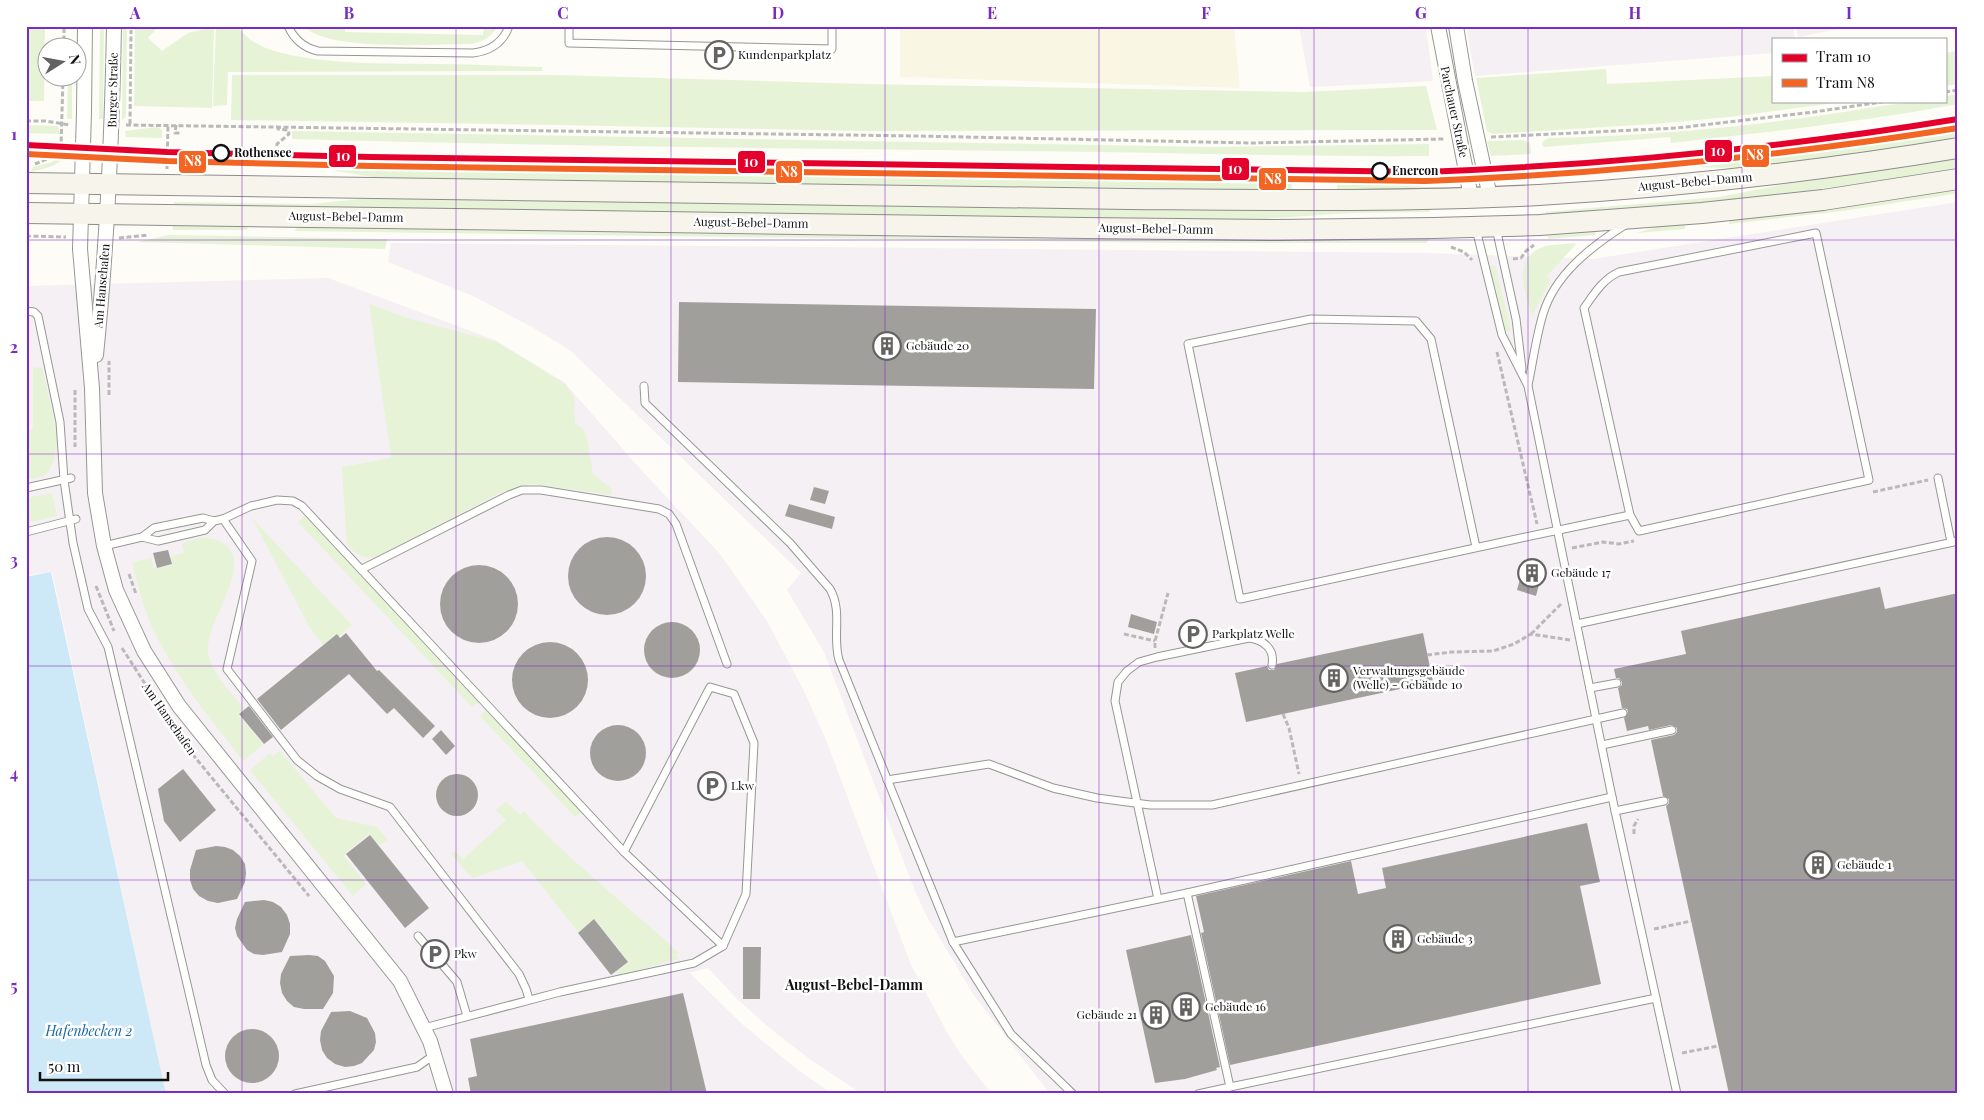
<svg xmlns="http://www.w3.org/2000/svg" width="1984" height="1120" viewBox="0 0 1984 1120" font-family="'Playfair Display',serif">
  <rect width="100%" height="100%" fill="#fdfcf7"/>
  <g fill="#f5f0f3">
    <polygon points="1299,26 1426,26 1433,81 1310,87"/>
    <polygon points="1466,26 1793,26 1795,39 1773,39 1773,53 1475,76"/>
    <polygon points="1796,26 1854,26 1798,37"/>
    <polygon points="1958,202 1958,1094 1050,1094 973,994 926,915 915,891 824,652 787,590 801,573 571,351 532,327 473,296 388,262 391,243 1426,253 1593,259"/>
    <polygon points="328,278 495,340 564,382 643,472 720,554 767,621 804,691 826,740 911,965 948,1034 961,1055 992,1094 862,1094 811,1060 772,1030 737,999 708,968 690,973 742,1024 798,1070 833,1094 166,1094 52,572 26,576 26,286"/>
  </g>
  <polygon fill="#f9f7e4" points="900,26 1234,26 1240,88 900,77"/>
  <g fill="#e7f3d7">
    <polygon points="26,26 45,26 44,101 26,101"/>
    <polygon points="100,26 104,26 103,119 99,119"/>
    <polygon points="123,26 127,26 126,114 125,118 122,120"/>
    <polygon points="135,26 159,26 148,38 162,51 188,33 214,26 212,108 134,106"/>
    <path d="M 216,26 L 238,26 C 246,40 263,48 278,52 C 328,65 380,63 431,64 C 468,64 505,66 542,67 L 542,71 L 228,72 L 227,105 L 213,106 Z"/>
    <path d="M 304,26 L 345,26 L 345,32 L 483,35 L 484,26 L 498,26 C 491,37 482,43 469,44 C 434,44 327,52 304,26 Z"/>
    <polygon points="1448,26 1451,26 1472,131 1468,131 1457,84"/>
    <polygon points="1958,51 1958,84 1945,86 1945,53"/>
    <polygon points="1606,69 1607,84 1773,76 1773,101 1848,101 1729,117 1654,124 1493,134 1487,131 1476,78"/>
    <polygon points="232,75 555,75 865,84 1304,92 1426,86 1437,130 860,131 556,125 231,120"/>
    <polygon points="68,78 72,78 72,119 67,119"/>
    <path d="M 1958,94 L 1958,104 C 1863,122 1767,132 1671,143 L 1670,137 L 1544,147 L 1542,144 L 1544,140 L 1549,138 C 1631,136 1713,130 1795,119 C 1845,113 1895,101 1945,101 L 1945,96 Z"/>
    <polygon points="26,125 58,126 60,134 26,133"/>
    <polygon points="157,127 162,130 162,138 126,137 125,131"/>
    <polygon points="1958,127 1958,137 1829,158 1759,166 1722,168 1679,166 1544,176 1543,172 1749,157 1826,148"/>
    <path d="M 292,131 L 1212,147 L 1429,144 L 1429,156 C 1292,157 1155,152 1018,151 C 776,148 534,146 292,139 Z"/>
    <polygon points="1522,140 1530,143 1531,154 1491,156 1487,141"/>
    <path d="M 62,151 L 68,151 C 59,167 47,168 31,172 L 33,167 L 52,162 Z"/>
    <path d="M 1958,157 L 1958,168 C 1821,192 1684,206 1546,216 L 1545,212 L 1719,197 L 1791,183 Z"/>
    <polygon points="281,160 607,168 1291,177 1292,190 379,178 319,168 281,168"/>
    <polygon points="1337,183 1430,183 1430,185 1404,189 1337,190"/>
    <polygon points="1958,189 1958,193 1941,196 1842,211 1729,224 1729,220"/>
    <polygon points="370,198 1430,208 1431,210 1429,212 1351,213 1234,221 174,205 174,202 311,204"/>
    <polygon points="1685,224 1685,229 1637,233 1658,226"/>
    <polygon points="172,225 248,225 247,230 173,230"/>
    <polygon points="299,226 508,231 1177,240 1430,239 1426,243 1175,243 294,231"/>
    <polygon points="1594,231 1596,232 1595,235 1549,239 1547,236"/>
    <polygon points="169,235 387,239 385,249 137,242"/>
    <path d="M 1577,243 L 1547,276 L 1550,281 L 1532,316 C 1525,290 1510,257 1546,246 C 1555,244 1567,244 1577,243 Z"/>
    <polygon points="1495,265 1511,330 1510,332 1506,331 1490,266"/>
    <path d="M 369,304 L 404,317 L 497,342 L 565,384 L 574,397 L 575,423 L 583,429 L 586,434 L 593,474 L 612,489 L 611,495 L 534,484 L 523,485 L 502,492 L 378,556 C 364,560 356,555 347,545 L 342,467 L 391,458 Z"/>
    <polygon points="42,367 58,437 54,460 48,472 44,476 26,480 26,430 33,429 33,368"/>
    <polygon points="52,493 57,516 26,523 26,498"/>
    <polygon points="306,515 479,702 472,707 298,522"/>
    <polygon points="252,518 352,625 326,648 310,628"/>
    <path d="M 202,538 C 212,538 220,540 227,546 C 251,568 206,622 208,651 C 210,672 231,692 244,708 L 238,714 L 263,745 L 243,761 C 210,718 174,675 151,625 C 143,606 138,584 132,563 L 151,558 L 154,569 L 172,565 L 171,556 L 184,553 L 182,543 Z"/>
    <polygon points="486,710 582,811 575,817 480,716"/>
    <polygon points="280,751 336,818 377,827 388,840 379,845 369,834 343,855 366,884 353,896 250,770 270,753 273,756"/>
    <path d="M 506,801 L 520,815 L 524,811 C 571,863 628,905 679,953 L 676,955 L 678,959 L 618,976 L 616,972 L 629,962 L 595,919 L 578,932 L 522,861 L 474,878 L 469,875 L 451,854 L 455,851 L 463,859 L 506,820 L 496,810 Z"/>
  </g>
  <polygon fill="#cde8f7" points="51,572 166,1094 26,1094 26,577"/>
  <g fill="#a19f9c">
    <polygon points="679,302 1096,309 1094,389 678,382"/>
    <polygon points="814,487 829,491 825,504 810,500"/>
    <polygon points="789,504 835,517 832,529 785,516"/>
    <circle cx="607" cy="576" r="39"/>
    <polygon points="168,550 172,564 157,568 153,553"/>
    <polygon points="1525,561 1544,566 1536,596 1517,590"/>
    <circle cx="479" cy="604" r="39"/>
    <polygon points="1880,587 1885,609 1958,593 1958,1094 1729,1094 1666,806 1669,803 1669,799 1663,796 1651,740 1674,735 1677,732 1677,728 1671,725 1649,730 1648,726 1627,731 1624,718 1628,712 1627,709 1622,708 1618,688 1622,685 1622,682 1619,678 1616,678 1614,669 1686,654 1681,631"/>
    <polygon points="1131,614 1157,622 1154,634 1128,627"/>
    <circle cx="672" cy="650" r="28"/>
    <polygon points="346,633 377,671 379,670 435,726 423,738 394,708 387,714 349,674 281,730 257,699 337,634 340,638"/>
    <polygon points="1423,633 1433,682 1246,722 1235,673 1267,666 1269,670 1274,670 1277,664"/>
    <circle cx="550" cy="680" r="38"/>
    <polygon points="249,706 273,737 264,744 239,714"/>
    <circle cx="618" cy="753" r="28"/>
    <polygon points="441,730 455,746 446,755 432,739"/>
    <polygon points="183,769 216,810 180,842 164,821 158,789"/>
    <circle cx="457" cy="795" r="21"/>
    <polygon points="1587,823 1600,882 1580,886 1601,984 1230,1065 1201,933 1204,932 1196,896 1351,861 1358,894 1386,888 1382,868"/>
    <polygon points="370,835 429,908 405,928 346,854"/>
    <polygon points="216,846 225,847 233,850 240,856 245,864 246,873 245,882 237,899 218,903 208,901 199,896 193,889 190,880 190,870 196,850"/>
    <polygon points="264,900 273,902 281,907 287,915 290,924 290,934 282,952 263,955 254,954 247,950 237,936 235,928 237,919 245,902"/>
    <polygon points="594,919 628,962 611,975 578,933"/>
    <polygon points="1191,935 1220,1067 1216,1068 1217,1070 1185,1079 1155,1083 1126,950"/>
    <polygon points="743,947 761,947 760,999 743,999"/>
    <polygon points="309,955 318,956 325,961 334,976 333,993 323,1009 304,1009 294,1007 287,1001 282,993 280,983 281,974 290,956"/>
    <polygon points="683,993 707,1094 471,1094 468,1078 477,1076 470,1039"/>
    <polygon points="350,1011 367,1018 375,1033 376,1042 374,1050 362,1063 354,1066 345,1067 335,1064 327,1058 322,1050 320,1040 321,1031 331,1012"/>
    <circle cx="252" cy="1056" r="27"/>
  </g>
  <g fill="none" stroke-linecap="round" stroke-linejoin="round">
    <defs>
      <g id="lane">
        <path d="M 288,26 C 294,39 304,48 318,51 L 473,53 C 490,51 503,43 509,26"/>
        <polyline points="569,26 569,43 832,49 832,26"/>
        <polyline points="1496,228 1516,319 1522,369"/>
        <polyline points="1476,229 1502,335 1528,386 1612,797 1677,1094"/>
        <path d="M 1816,233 L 1869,480 L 1639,531 L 1630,515 L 1584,308 C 1594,294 1603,279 1619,272 Z"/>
        <polyline points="26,311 34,312 38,316 60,422 64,480 73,543 88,609 108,647 206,1065 212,1080 225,1094"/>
        <path d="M 1528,385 C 1533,362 1536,337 1543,314 C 1555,274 1592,246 1625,225"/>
        <path d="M 644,386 L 645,403 L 790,543 L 830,589 C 843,612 832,636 839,660 L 953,942 L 1011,1034 L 1073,1094"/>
        <polyline points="1938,478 1951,542"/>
        <polyline points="26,488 71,478"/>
        <polyline points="223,519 252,561 227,669 297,760 317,776 340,789 390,807 519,974 526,989 529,999"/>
        <polyline points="26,532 76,519"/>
        <polyline points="142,537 158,541 205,530 214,521"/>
        <polyline points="104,546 142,537 154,528 203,518 214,521 223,519 251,506 277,500 293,501 302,506 624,852 723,946"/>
        <polyline points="1476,547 1431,339 1416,321 1311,319 1188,344 1240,599 1521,538 1630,515"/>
        <polyline points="362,569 509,495 522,490 541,490 659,509 669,514 676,524 727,664"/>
        <polyline points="1577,624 1958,541"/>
        <polyline points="1590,688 1617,683"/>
        <polyline points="1602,745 1672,730"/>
        <polyline points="887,780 989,764 1053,788 1097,798 1150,805 1212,805 1623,713"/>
        <polyline points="1615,811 1664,801"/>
        <polyline points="1187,893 1230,1087 1656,998"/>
        <path d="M 1158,899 L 1115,701 L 1118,682 L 1127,671 L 1139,662 L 1157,657 L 1249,638 C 1264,640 1275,649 1272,665"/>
        <polyline points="418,936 457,982 467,1016"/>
        <polyline points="953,942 1187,893 1612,797"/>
        <polyline points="424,1028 560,992 694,963 723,946 746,894 754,743 734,694 710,687 624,852"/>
        <polyline points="295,1094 417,1067 434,1055"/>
        <polyline points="1198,1094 1230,1087"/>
      </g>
      <g id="street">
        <polyline points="85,26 84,112 80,249 92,388 95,493 104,546 116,590 144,651 179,706 400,981 430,1041 446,1094"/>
        <polyline points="1438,26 1471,197"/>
        <polyline points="1456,26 1465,81 1490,197"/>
        <path d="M 96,355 C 107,246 112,137 114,26"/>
      </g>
      <g id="secondary">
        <path d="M 26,183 L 1129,199 C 1266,200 1402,202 1539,195 C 1679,187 1819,171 1958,148"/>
        <polyline points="26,213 1085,228 1275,230 1434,228 1540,225 1702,213 1823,200 1958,179"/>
      </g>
    </defs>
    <use href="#lane" stroke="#979795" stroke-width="9"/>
    <use href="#street" stroke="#979795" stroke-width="16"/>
    <use href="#secondary" stroke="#8e8d8b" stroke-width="22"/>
    <g stroke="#b9b9b8" stroke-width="3" stroke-dasharray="5 2.5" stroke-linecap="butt">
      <polyline points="64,48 64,26"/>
      <polyline points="1945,92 1958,90"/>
      <polyline points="26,121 46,121 70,125"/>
      <polyline points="130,124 131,30"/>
      <polyline points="126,125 917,136 1252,143 1444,139"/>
      <polyline points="176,125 175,133 182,133"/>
      <polyline points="1491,137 1677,128 1814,112 1888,101"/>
      <polyline points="167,161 176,160"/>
      <polyline points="276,161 277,144 289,134 288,130 278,129 278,127"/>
      <polyline points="35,164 54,156 61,147 63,78"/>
      <polyline points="167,169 168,125"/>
      <polyline points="26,236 66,237"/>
      <polyline points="119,238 148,235"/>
      <polyline points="1451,247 1464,252 1472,260"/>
      <polyline points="1513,259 1521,258 1526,251 1534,245"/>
      <polyline points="1497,352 1537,524"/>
      <polyline points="75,390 75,447"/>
      <polyline points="109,395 109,361"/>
      <polyline points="1873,492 1928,480"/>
      <polyline points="1572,548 1603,542 1619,544 1634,541"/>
      <polyline points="129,574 136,594"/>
      <polyline points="96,586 114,631"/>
      <polyline points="1124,634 1155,641"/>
      <polyline points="1531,634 1562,603"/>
      <polyline points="122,648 167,718 194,756 309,896"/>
      <polyline points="1155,648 1155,641 1168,593"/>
      <polyline points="1427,655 1452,652 1493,651 1514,644 1531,634 1570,640"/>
      <polyline points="1283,714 1289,728 1299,774"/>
      <polyline points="1634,834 1634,826 1638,819"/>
      <polyline points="1654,929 1691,921"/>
      <polyline points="1682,1053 1718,1046"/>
    </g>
    <use href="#lane" stroke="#fffffe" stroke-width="7"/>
    <use href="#street" stroke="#fffffe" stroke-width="14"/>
    <use href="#secondary" stroke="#f6f4eb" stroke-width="20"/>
    <defs>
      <path id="tram-1" d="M 26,145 L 167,152 L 371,157 L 1425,172 C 1604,165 1781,148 1958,119"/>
      <path id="tram-2" d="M 26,154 L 167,161 L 371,166 L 1425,181 C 1604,174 1781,156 1958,128"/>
    </defs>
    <use href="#tram-1" stroke="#fff" stroke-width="10"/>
    <use href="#tram-2" stroke="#fff" stroke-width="10"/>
    <use href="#tram-1" stroke="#e4002b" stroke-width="6"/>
    <use href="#tram-2" stroke="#f26522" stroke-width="6"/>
  </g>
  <path fill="none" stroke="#7b2cbf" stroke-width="1" stroke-opacity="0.55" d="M 242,26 L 242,1094M 456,26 L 456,1094M 671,26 L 671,1094M 885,26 L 885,1094M 1099,26 L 1099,1094M 1314,26 L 1314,1094M 1528,26 L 1528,1094M 1742,26 L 1742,1094M 26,240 L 1958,240M 26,454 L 1958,454M 26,666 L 1958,666M 26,880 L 1958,880"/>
  <defs>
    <symbol id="parking-ring" viewBox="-11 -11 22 22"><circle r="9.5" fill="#fff" stroke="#646362" stroke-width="1.5"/><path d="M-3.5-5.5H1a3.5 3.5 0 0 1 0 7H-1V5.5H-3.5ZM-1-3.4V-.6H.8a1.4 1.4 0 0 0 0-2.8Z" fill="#646362"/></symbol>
    <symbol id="building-ring" viewBox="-11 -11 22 22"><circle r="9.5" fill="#fff" stroke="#646362" stroke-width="1.5"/><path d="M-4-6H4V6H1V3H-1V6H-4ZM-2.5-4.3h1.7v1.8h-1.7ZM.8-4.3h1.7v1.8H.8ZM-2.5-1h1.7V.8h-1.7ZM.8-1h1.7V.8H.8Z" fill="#646362"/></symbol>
  </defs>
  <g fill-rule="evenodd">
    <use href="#parking-ring" x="703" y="39" width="32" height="32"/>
    <use href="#building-ring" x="871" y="330" width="32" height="32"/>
    <use href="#building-ring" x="1516" y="557" width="32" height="32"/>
    <use href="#parking-ring" x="1177" y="618" width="32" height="32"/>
    <use href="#building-ring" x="1318" y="662" width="32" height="32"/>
    <use href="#parking-ring" x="696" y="770" width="32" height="32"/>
    <use href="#building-ring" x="1802" y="849" width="32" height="32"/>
    <use href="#building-ring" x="1382" y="923" width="32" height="32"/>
    <use href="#parking-ring" x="419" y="938" width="32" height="32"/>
    <use href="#building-ring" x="1170" y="991" width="32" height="32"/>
    <use href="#building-ring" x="1140" y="999" width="32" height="32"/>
  </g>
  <g fill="#fff" stroke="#111" stroke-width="2.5">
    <circle cx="221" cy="153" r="8"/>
    <circle cx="1380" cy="171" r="8"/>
  </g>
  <g text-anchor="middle" stroke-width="5" stroke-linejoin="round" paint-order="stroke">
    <g font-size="12" fill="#111" stroke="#fff" text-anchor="start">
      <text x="738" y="59">Kundenparkplatz</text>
      <text x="906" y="350">Gebäude 20</text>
      <text x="1551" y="577">Gebäude 17</text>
      <text x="1212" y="638">Parkplatz Welle</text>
      <text x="1353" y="675">Verwaltungsgebäude<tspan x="1353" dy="14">(Welle) - Gebäude 10</tspan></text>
      <text x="731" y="790">Lkw</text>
      <text x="1837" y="869">Gebäude 1</text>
      <text x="1417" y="943">Gebäude 3</text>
      <text x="454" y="958">Pkw</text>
      <text x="1205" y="1011">Gebäude 16</text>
      <text x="1137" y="1019" text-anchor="end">Gebäude 21</text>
    </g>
    <g font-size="12" fill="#111" stroke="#fff">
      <text transform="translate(113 90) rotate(-89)" y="4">Burger Straße</text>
      <text transform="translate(1454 112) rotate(78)" y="4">Parchauer Straße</text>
      <text transform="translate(1695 182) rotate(-5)" y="4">August-Bebel-Damm</text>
      <text transform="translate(346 217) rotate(1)" y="4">August-Bebel-Damm</text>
      <text transform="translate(751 223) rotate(1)" y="4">August-Bebel-Damm</text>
      <text transform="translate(1156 229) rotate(1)" y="4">August-Bebel-Damm</text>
      <text transform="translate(102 286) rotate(-85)" y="4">Am Hansehafen</text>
      <text transform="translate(169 719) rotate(55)" y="4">Am Hansehafen</text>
    </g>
    <g font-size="12" font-weight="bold" fill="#111" stroke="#fff" text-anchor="start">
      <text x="234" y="157">Rothensee</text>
      <text x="1392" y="175">Enercon</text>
    </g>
    <g font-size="14" font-weight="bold" fill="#111" stroke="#fff">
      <text x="854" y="990">August-Bebel-Damm</text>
    </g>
    <g font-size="14" font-style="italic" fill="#1768a6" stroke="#fff">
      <text x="89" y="1036">Hafenbecken 2</text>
    </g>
  </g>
  <g stroke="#fff" stroke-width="2">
    <rect x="1704" y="139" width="29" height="24" rx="5" fill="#e4002b"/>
    <rect x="1741" y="144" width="29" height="24" rx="5" fill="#f26522"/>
    <rect x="328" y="144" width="29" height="24" rx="5" fill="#e4002b"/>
    <rect x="178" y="150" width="29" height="24" rx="5" fill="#f26522"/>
    <rect x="737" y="150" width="29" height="24" rx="5" fill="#e4002b"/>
    <rect x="1221" y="157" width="29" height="24" rx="5" fill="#e4002b"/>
    <rect x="775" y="160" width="28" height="24" rx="5" fill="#f26522"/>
    <rect x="1258" y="167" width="29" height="24" rx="5" fill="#f26522"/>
  </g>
  <g font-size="14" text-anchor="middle" font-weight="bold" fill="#fff">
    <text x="1718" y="156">10</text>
    <text x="1755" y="160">N8</text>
    <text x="343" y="161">10</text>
    <text x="193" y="166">N8</text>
    <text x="751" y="167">10</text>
    <text x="1235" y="174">10</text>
    <text x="789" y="177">N8</text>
    <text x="1273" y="184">N8</text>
  </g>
  <rect width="1984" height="1120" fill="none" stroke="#ffffff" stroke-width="55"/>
  <rect x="1772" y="38" width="175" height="65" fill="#ffffff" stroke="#a0a0a0"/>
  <rect x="1782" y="54" width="25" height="8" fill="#e4002b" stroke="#a0a0a0"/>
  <text x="1816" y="62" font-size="15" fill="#111111">Tram 10</text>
  <rect x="1782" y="79" width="25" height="8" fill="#f26522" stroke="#a0a0a0"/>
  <text x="1816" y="88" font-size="15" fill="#111111">Tram N8</text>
  <g transform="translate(62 62) rotate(79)"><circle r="24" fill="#ffffff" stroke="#a0a0a0"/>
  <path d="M0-4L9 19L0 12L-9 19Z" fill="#646362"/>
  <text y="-8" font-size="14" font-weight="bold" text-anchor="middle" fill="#111111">N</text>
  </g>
  <path d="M40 1072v8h128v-8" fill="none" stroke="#111111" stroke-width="2.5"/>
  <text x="48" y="1072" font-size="15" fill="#111111" stroke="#ffffff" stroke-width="4" paint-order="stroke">50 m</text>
  <rect x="28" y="28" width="1928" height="1064" fill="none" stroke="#7b2cbf" stroke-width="2"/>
  <g font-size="16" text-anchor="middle" font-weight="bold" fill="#7b2cbf">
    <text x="135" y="19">A</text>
    <text x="349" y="19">B</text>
    <text x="563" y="19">C</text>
    <text x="778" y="19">D</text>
    <text x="992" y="19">E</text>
    <text x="1206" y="19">F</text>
    <text x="1421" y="19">G</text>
    <text x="1635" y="19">H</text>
    <text x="1849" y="19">I</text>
    <text x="14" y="140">1</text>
    <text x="14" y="353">2</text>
    <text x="14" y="566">3</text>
    <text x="14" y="779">4</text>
    <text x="14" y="992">5</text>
  </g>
</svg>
